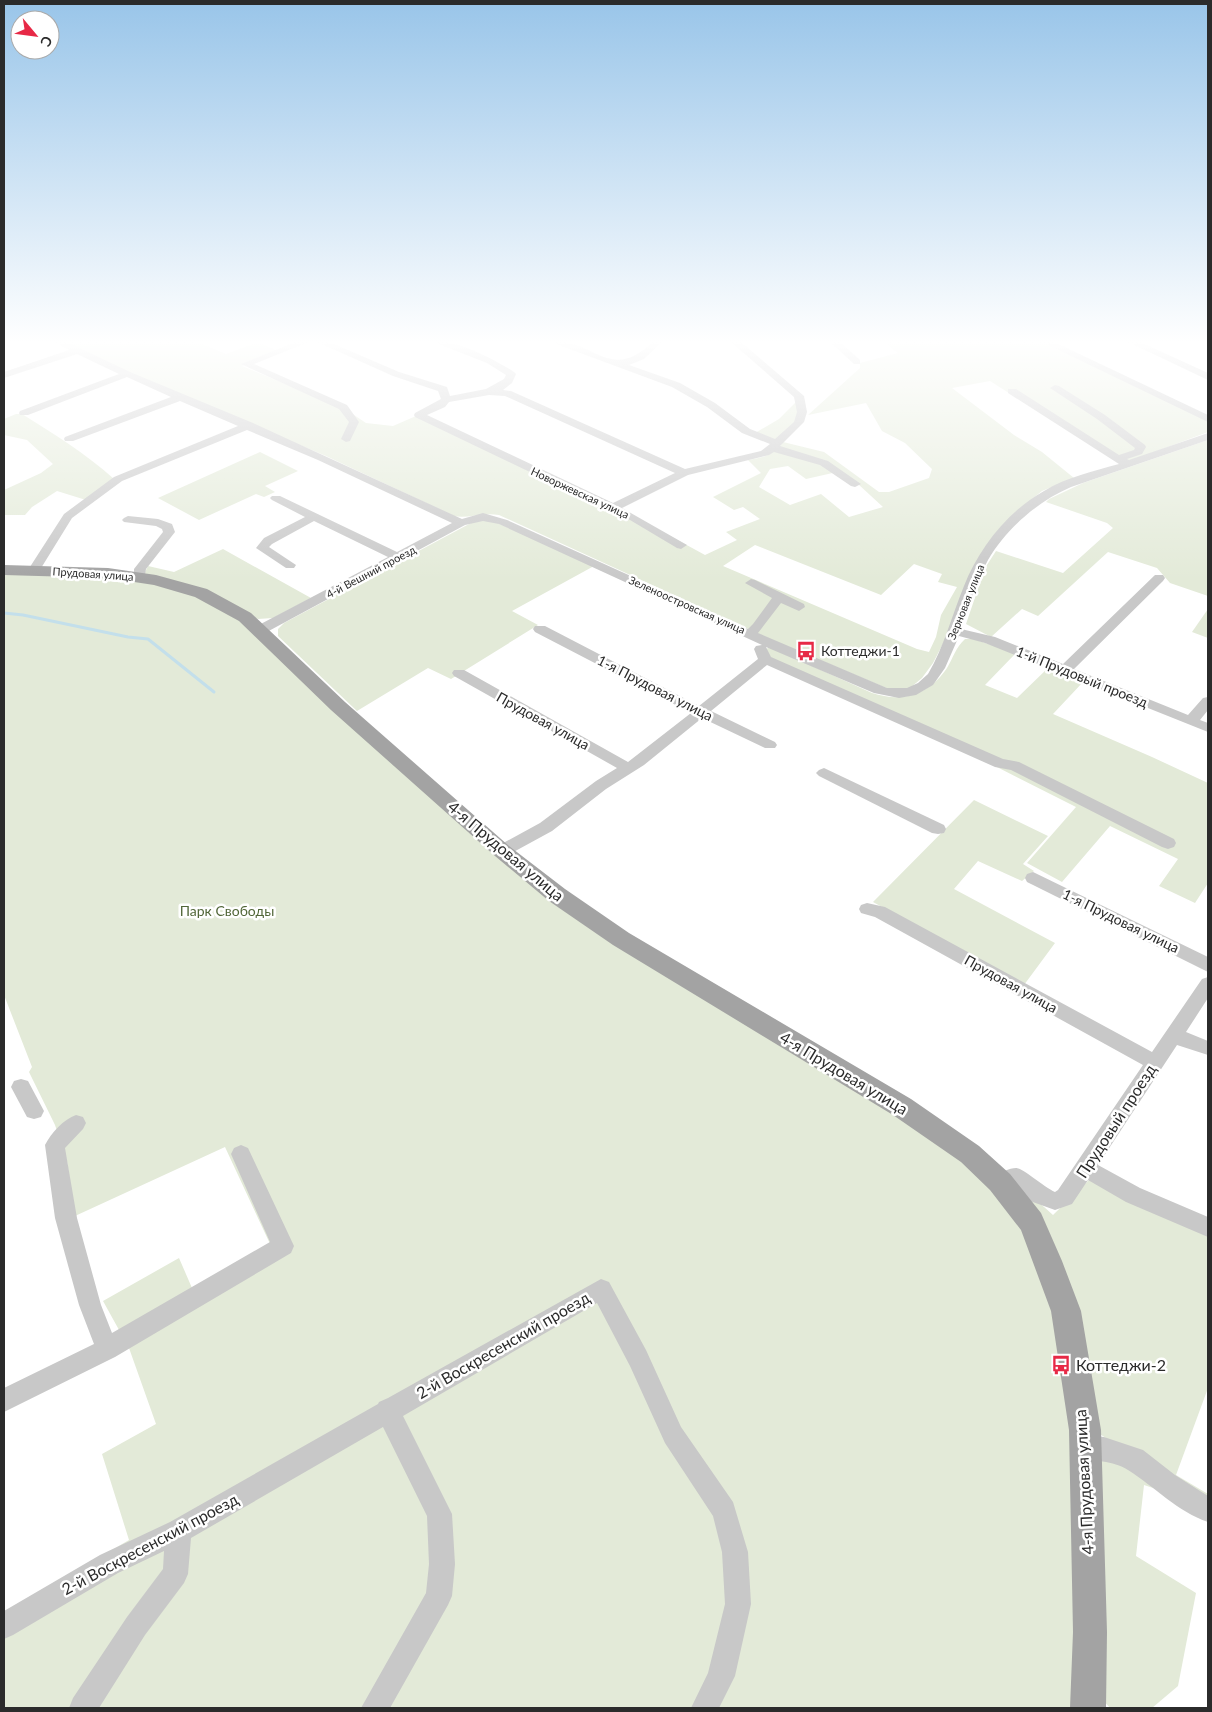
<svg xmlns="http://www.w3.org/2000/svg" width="1212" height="1712" viewBox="0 0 1212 1712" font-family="Lato,sans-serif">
  <rect width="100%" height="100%" fill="#fff"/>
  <g fill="#e3ead8" fill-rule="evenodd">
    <path d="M 62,341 L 195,341 L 226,354 L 258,342 L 278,351 L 242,366 L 342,407 L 366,423 L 393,426 L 416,416 L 672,537 L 705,555 L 737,540 L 726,532 L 760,519 L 743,507 L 734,510 L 713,497 L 761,473 L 748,460 C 763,458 774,455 783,442 L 824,452 L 879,492 L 889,492 L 929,478 L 932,469 L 905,443 L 882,431 L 866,403 L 808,415 L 860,368 L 860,363 L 898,353 L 882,341 L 1050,341 L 1208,417 L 1208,432 L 1130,461 L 1110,457 L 990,381 L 952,388 L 1014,435 L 1042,452 L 1074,478 L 1042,491 L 1026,504 L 986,547 L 950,630 L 933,663 L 922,678 L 910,688 L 891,690 L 770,639 L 499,515 C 482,512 467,519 454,516 L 326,456 L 129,373 ZM 788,466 L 806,479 L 837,472 L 858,484 L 883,507 L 849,517 L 821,494 L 790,505 L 759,487 L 770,469 ZM 755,545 L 881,595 L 914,564 L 942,574 L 938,582 L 957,587 L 941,615 L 936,637 L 929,652 L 917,649 L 723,566 Z"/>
    <polygon points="798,400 798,422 775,440 755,433 779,419"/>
    <path d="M 16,414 L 22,414 C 54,434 85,453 114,479 L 86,500 L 57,491 L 32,507 L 25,515 L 4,515 L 4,490 L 41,473 L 53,464 L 27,440 L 4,435 L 4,419 Z"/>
    <polygon points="1208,440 1208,596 1170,583 1157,568 1108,552 1038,616 1022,609 991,637 966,624 985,568 996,551 1063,573 1113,528 1107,523 1046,502 1049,499 1083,483"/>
    <polygon points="260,452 298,471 265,486 275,492 264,497 256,494 199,520 158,498"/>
    <polygon points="482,519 491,520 594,566 512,611 538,625 451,679 428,668 357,711 278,636 278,629 284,623 471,523"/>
    <polygon points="223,549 311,598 273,618 258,619 232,604 144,574 148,566 174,572"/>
    <polygon points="4,573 136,579 197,595 240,618 499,854 960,1155 1023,1221 1039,1263 1068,1375 1081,1632 1078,1708 4,1708 4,1613 129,1540 102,1454 156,1424 129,1348 103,1301 179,1258 192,1288 271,1246 225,1147 75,1216 67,1161 55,1125 29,1072 32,1067 4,995"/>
    <polygon points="1208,609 1208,638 1192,632"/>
    <path d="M 965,639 L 973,639 L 1016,653 L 985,685 L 1017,698 L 1050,666 L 1084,681 L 1053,714 L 1152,757 L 1208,783 L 1208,883 L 1195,903 L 1159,886 L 1178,859 L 1110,826 L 1062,882 L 1027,863 L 1076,807 L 993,765 L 769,658 L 766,649 L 770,647 L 872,693 C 902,703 929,695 947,668 C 953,658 956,647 965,639 Z"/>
    <polygon points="974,800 1048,836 1023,864 1034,871 1022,881 978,861 954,889 1055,943 1024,985 873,902"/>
    <polygon points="1090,1179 1208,1223 1208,1388 1176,1475 1208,1494 1208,1517 1165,1492 1144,1485 1136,1556 1196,1593 1178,1686 1152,1708 1110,1708 1103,1700 1096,1463 1128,1453 1097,1432 1028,1199 1034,1198 1053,1215"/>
  </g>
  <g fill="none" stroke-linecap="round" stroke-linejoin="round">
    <polyline stroke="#c3dfeb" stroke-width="3" points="4,613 23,615 128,637 148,639 214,692"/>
    <g fill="#c8c8c8" fill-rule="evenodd">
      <path d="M 53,341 L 65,341 L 130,372 L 253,423 L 462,519 L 483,513 L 507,520 L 748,629 L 753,624 L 772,598 L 745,583 L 751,579 L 755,580 L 804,604 L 805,607 L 799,611 L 781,603 L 758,633 L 887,688 L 907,688 L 918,683 L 928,674 C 944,647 952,615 964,586 C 979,548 1008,511 1044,491 C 1067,477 1094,471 1119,464 L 1008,393 L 1008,389 L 1016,389 L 1119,455 L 1134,450 L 1135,448 L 1097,419 L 1050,388 L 1055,385 L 1059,386 L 1105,415 L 1145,445 L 1146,447 L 1142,454 L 1127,459 L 1129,460 L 1208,433 L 1208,440 L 1071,487 C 1038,501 1006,529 988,560 C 976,582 970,606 961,629 L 995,637 L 1063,664 L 1155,575 L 1163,575 L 1165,578 L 1163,581 L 1074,669 L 1188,715 L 1203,698 L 1208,697 L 1208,710 L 1200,720 L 1208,723 L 1208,732 L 985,643 L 959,636 L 945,668 L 933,685 L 916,695 L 899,698 L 874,693 L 766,647 L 771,657 L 1003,759 L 1019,762 L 1174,839 L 1176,843 L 1174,847 L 1168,849 L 1162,847 L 1011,770 L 995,767 L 767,665 L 711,711 L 775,742 L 777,745 L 775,748 L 765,748 L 702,718 L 644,765 L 606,789 L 552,831 L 508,855 L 502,857 L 496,855 L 494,851 L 496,847 L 540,823 L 596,781 L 617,768 L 454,676 L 452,673 L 454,670 L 464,670 L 628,762 L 691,713 L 535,632 L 533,629 L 535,626 L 545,626 L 699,706 L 758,659 L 754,649 L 756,646 L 762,645 L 499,524 L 483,521 L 465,525 L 265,633 L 255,633 L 253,630 L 255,627 L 388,557 L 314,521 L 272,544 L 269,547 L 296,565 L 294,568 L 286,568 L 256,548 L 264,538 L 305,517 L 272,500 L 270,498 L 272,496 L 280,496 L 397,552 L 452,523 L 318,460 L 247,430 L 122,481 L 72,518 L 38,573 L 30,573 L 28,570 L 64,514 L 114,477 L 238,426 L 180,401 L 73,441 L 65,441 L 64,439 L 65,437 L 171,397 L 127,377 L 28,415 L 20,415 L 19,413 L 20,411 L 119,374 L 77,354 L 4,378 L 4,372 L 69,350 Z"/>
      <polygon points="298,341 311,341 254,364 347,405 359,422 350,441 346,442 341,439 349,422 339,409 241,364"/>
      <path d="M 315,341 L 327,341 L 399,372 L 447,387 L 450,396 L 486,389 L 504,379 L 506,375 L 487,363 L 431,341 C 456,339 493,359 514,372 L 516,374 L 512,383 L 503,390 L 511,391 L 685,469 L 761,451 L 770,444 L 742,433 L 707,407 L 672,387 L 548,341 C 594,337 609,385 654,341 L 663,341 L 644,359 L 629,365 L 680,383 L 715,403 L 750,429 L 775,439 L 794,422 L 797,412 L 794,397 L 730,341 L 740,341 L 804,396 L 807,412 L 804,422 L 780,446 L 828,461 L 861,484 L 855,487 L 851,486 L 820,465 L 774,452 L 769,455 L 688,475 L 622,508 L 687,545 L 681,549 L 677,548 L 630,520 L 415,417 L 414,415 L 415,413 L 441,399 L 438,391 L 393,376 ZM 489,395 L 505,396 L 675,473 L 613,503 L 427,415 L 445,407 L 449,402 Z"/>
      <polygon points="829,341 839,341 860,360 860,364 854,364"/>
      <polygon points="1040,341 1052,341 1208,415 1208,422"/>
      <polygon points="1126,341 1138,341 1208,373 1208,380"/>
      <polygon points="128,516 158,519 172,524 175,532 146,569 144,580 140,581 134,577 134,569 163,532 162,529 156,526 124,522 122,520 124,518"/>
      <polygon points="824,768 944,825 946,829 944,833 938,834 932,833 819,776 816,773 819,770"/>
      <polygon points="1033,872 1208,957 1208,972 1027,882 1025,878 1027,874"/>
      <path d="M 867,903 L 885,907 L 1152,1052 L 1202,979 L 1208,977 L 1208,998 L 1186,1032 L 1208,1041 L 1208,1055 L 1177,1045 L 1098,1165 L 1140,1188 L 1208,1217 L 1208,1237 L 1126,1202 L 1088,1180 L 1072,1204 L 1055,1210 L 1030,1201 L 1013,1187 L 1000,1191 L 993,1188 L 990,1182 L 993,1176 C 999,1173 1010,1168 1016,1168 C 1023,1168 1044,1187 1055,1192 L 1058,1190 L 1143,1065 L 875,917 L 861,913 L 859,909 L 861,905 Z"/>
      <polygon points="21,1079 28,1081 44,1111 41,1117 34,1119 27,1117 11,1087 14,1081"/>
      <path d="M 76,1115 L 83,1117 L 86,1123 L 83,1129 L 65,1148 L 77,1218 L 101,1305 L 112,1333 L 270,1242 L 231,1154 L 234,1148 L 241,1145 L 248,1148 L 294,1246 L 291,1253 L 115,1357 L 4,1412 L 4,1388 L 94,1344 L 79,1305 L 55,1218 L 45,1145 C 51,1133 64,1119 76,1115 Z"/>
      <polygon points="601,1279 609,1282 646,1350 681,1427 733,1502 748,1552 751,1604 735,1676 719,1708 691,1708 708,1673 725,1604 722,1552 713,1516 665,1443 630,1366 597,1303 403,1416 452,1514 455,1564 452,1596 448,1605 390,1708 361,1708 426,1593 429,1564 427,1516 383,1427 191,1538 188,1574 184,1583 145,1635 99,1708 69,1708 73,1698 127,1617 163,1569 164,1551 118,1573 13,1635 4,1639 4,1611 100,1555 170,1522 378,1404 379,1402 388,1398"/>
      <path d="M 1085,1435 L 1104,1437 L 1143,1450 L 1175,1475 L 1208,1496 L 1208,1522 C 1178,1512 1155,1487 1128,1470 C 1113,1460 1093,1462 1076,1456 L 1073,1447 L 1076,1438 Z"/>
    </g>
    <polygon fill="#a3a3a3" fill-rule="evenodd" points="4,565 108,568 156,575 207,589 251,613 345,702 509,846 565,889 629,933 911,1099 979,1146 1010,1174 1041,1213 1062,1261 1081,1311 1101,1430 1107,1632 1106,1708 1070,1708 1073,1632 1069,1430 1051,1311 1021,1230 990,1190 961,1162 893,1115 613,945 549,901 495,856 331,710 239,621 195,597 154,585 108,578 4,575"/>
  </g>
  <linearGradient id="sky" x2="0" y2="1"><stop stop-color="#99c5e9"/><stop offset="0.59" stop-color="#fff"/><stop offset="1" stop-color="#fff" stop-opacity="0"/></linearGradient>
  <rect width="1212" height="580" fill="url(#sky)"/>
  <defs>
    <symbol id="bus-bare" viewBox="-9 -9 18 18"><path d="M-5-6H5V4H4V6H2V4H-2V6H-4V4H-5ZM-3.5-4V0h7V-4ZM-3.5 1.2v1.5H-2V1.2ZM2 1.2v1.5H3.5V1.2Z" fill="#e72946" stroke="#fff" stroke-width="2.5" paint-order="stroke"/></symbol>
  </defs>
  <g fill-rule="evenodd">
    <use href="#bus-bare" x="792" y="637" width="28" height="28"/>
    <use href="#bus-bare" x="1047" y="1351" width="28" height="28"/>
  </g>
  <g text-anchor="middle" stroke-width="5" stroke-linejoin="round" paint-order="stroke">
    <g font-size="11" fill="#2b2b2b" stroke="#fff">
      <text transform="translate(580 493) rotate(25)" y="4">Новоржевская улица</text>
      <text transform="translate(371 572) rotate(-28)" y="4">4-й Вешний проезд</text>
      <text transform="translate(93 574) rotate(4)" y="4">Прудовая улица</text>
      <text transform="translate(966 602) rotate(-68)" y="4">Зерновая улица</text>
      <text transform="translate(687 605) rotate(24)" y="4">Зеленоостровская улица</text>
    </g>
    <g font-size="14" fill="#2b2b2b" stroke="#fff" text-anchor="start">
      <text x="821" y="656">Коттеджи-1</text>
    </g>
    <g font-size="14" fill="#2b2b2b" stroke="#fff">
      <text transform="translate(1082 677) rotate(22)" y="5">1-й Прудовый проезд</text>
      <text transform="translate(655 688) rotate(27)" y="5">1-я Прудовая улица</text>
      <text transform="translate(543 721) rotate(29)" y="5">Прудовая улица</text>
      <text transform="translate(1121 921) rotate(26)" y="5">1-я Прудовая улица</text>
      <text transform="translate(1011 984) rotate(29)" y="5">Прудовая улица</text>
    </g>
    <g font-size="14" fill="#526739" stroke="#fff">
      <text x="227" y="916">Парк Свободы</text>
    </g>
    <g font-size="16" fill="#2b2b2b" stroke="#fff">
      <text transform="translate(506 851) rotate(40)" y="6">4-я Прудовая улица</text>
      <text transform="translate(844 1073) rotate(31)" y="6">4-я Прудовая улица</text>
      <text transform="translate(1116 1121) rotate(-57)" y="6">Прудовый проезд</text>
      <text transform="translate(503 1345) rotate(-30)" y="6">2-й Воскресенский проезд</text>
      <text transform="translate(1084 1482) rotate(-93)" y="6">4-я Прудовая улица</text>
      <text transform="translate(150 1544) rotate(-28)" y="6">2-й Воскресенский проезд</text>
    </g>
    <g font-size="16" fill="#2b2b2b" stroke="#fff" text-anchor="start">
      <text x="1076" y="1371">Коттеджи-2</text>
    </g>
  </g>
  <rect width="1212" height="1712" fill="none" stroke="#2b2b2b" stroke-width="10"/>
  <g transform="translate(35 35) rotate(119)"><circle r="24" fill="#ffffff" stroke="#aaaaaa"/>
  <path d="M0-4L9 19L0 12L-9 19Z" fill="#e72946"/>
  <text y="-8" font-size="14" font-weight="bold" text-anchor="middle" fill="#2b2b2b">С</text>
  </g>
</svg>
